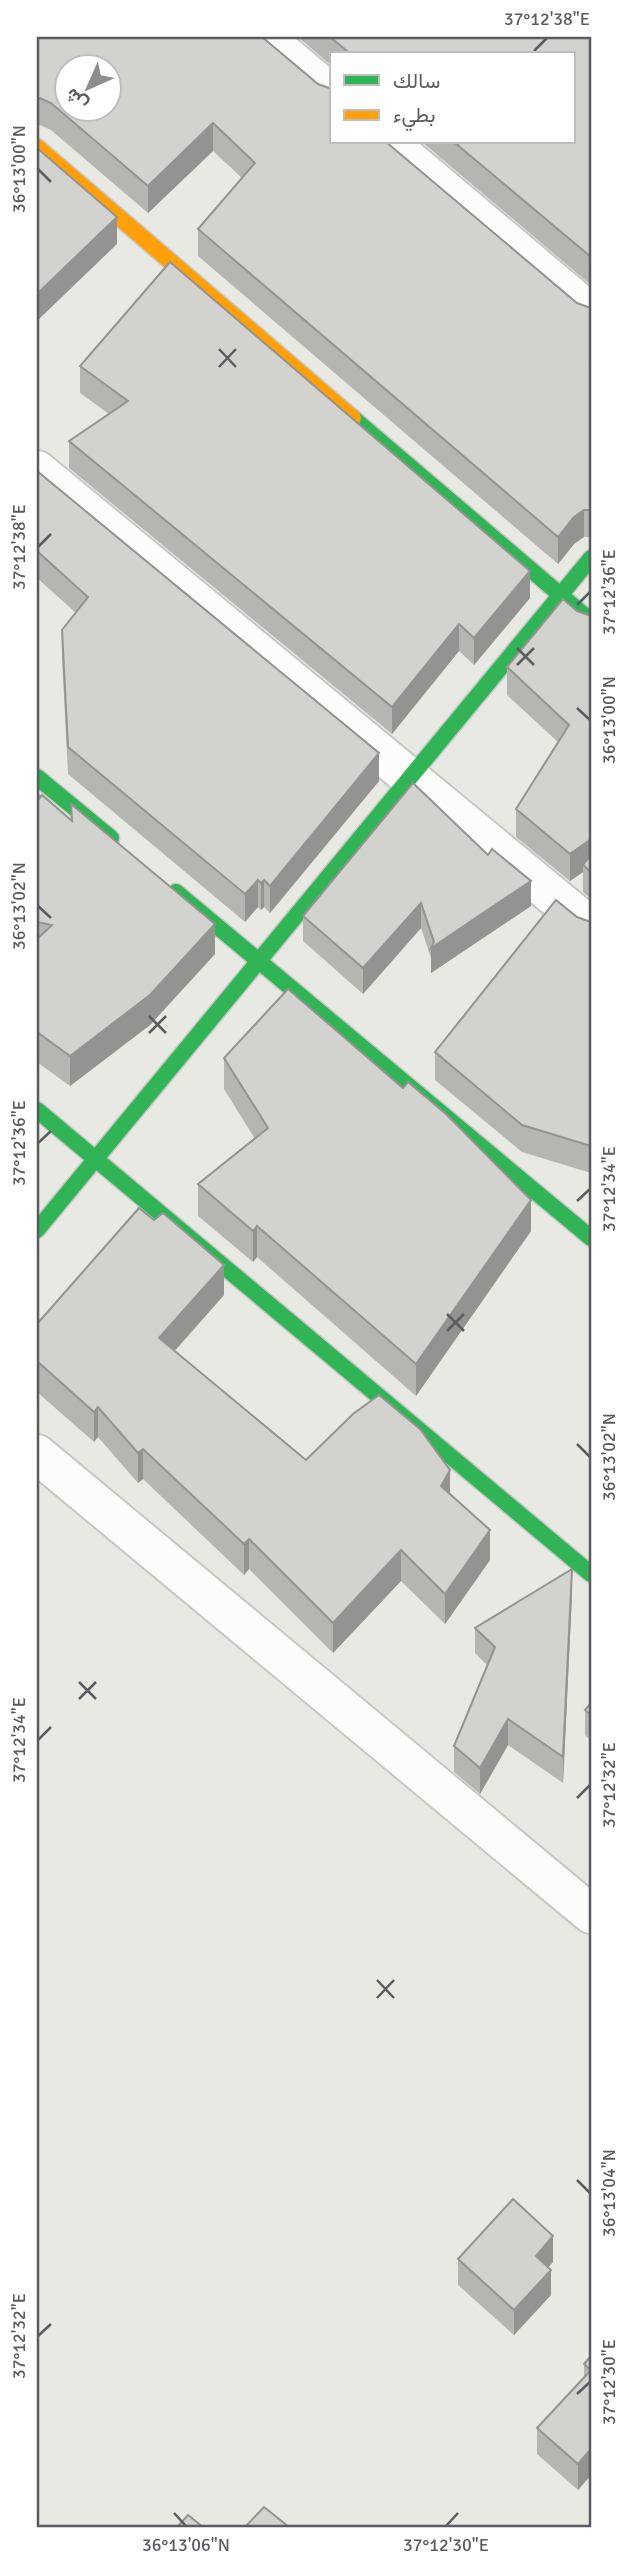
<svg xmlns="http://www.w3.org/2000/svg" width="628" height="2564" viewBox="0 0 628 2564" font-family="Signika,Vazirmatn,sans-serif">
  <rect width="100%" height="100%" fill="#e9e9e4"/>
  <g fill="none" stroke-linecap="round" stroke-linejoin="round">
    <defs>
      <g id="street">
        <polyline points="264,37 332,94"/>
        <polyline points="388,142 591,313"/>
        <polyline points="37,470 591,927"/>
        <polyline points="37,1454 591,1914"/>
      </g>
      <g id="fast">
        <polyline points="353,418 591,621"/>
        <polyline points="37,777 111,838"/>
        <polyline points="176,892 591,1238"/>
        <polyline points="37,1110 591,1574"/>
        <polyline points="37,1230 591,558"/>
      </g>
      <polyline id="slow" points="37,147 353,418"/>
    </defs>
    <use href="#street" stroke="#c6c7c6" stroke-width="42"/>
    <use href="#fast" stroke="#c7c7c7" stroke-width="19"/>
    <use href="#slow" stroke="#c7c7c7" stroke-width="19"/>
    <use href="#street" stroke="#fcfcfb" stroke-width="38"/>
    <use href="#fast" stroke="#30b455" stroke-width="16"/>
    <use href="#slow" stroke="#ff9f0a" stroke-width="16"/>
  </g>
  <g fill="#b5b5b2">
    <polygon points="37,37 332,142 577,303 588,307 591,307 591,537 584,537 574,544 558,564 198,256 198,229 242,178 213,151 148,213 51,130 40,125 37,126"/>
    <polygon points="298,37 591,37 591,285 422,142 574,142 574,54 332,54 332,66"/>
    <polygon points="80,366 530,598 474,665 459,651 392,734 69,468 69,441 109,414 80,393"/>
    <polygon points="37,471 379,781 270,913 264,907 261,910 258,907 245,922 68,774 62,658 62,630 76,613 37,578"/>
    <polygon points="577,611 588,615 591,615 591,899 583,892 583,872 570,881 516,837 516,809 558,742 507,695 507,667"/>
    <polygon points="413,783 531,906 431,973 431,958 421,928 363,994 303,941 303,916"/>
    <polygon points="37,792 71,821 71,804 215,954 150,1025 70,1086 37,1062"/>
    <polygon points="577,917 588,921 591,921 591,1173 522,1152 435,1080 435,1052"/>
    <polygon points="224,1058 531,1231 416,1396 257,1257 253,1262 198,1216 198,1184 255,1139 224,1089"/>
    <polygon points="224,1295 175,1351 306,1460 450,1495 490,1560 445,1624 401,1581 333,1653 249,1569 244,1575 143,1479 138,1483 98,1437 94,1442 37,1392 37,1324"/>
    <polygon points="572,1594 563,1783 508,1745 480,1794 454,1772 454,1746 487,1665 475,1653 475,1628"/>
    <polygon points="591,1703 591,1741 585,1735 585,1710"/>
    <polygon points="458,2259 553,2262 548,2267 551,2295 514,2335 458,2285"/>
    <polygon points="591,2356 591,2475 578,2490 537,2454 537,2428 584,2377 584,2364"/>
  </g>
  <g fill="#939391">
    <polygon points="213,123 213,151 148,213 148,186"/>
    <polygon points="117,217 117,244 37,321 37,294"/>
    <polygon points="584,510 584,537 574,544 558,564 558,537 574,517"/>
    <polygon points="530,571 530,598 474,665 474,638"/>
    <polygon points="459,624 459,651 392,734 392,707"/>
    <polygon points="379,753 379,781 270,913 270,886"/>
    <polygon points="591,839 591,867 583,865 583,872 570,881 570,854"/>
    <polygon points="258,880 258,907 245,922 245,894"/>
    <polygon points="264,880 264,907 261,910 261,883"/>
    <polygon points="531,881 531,906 431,973 431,948"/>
    <polygon points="421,903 421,928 363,994 363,968"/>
    <polygon points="215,924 215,954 150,1025 70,1086 70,1056"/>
    <polygon points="531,1200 531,1231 416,1396 416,1364"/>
    <polygon points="257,1226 257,1257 253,1262 253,1231"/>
    <polygon points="224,1265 224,1295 159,1368 159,1338"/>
    <polygon points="98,1407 98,1437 94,1442 94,1412"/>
    <polygon points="143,1449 143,1479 138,1483 138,1453"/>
    <polygon points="450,1470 450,1500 441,1486"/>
    <polygon points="490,1530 490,1560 445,1624 445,1594"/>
    <polygon points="249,1539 249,1569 244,1575 244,1544"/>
    <polygon points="401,1550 401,1581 333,1653 333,1623"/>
    <polygon points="572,1569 572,1594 563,1783 563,1757"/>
    <polygon points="508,1719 508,1745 480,1794 480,1768"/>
    <polygon points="553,2236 553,2262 536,2281 536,2256"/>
    <polygon points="551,2270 551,2295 514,2335 514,2310"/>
    <polygon points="591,2449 591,2475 578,2490 578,2464"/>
  </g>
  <g fill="#d2d2cf" stroke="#939391" stroke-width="2" fill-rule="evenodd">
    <path d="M 37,37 L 262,37 L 318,84 L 329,88 L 332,88 L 332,142 L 386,142 L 577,303 L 588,307 L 591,307 L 591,366 L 590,367 L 591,368 L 591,510 L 584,510 L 574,517 L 558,537 L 198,229 L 255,163 L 213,123 L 148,186 L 51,103 L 40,98 L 37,99 ZM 66,66 L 108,66 L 108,108 L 66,108 Z"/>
    <polygon points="330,37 591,37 591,257 454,142 574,142 574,54 349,54 347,51"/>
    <polygon points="37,148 117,217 37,294"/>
    <polygon points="170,262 530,571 474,638 459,624 392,707 69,441 128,401 80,366"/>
    <polygon points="37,471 379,753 270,886 264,880 261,883 258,880 245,894 68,747 62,630 88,597 37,551"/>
    <polygon points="563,599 577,611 588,615 591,615 591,839 570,854 516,809 569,725 507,667"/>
    <polygon points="413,783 488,855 492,849 531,881 431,948 434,942 421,903 363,968 303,916"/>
    <polygon points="42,795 72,821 71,804 215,924 150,995 70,1056 37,1032 37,939 52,925 37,922 37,801"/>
    <polygon points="591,855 591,872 583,865"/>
    <polygon points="556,900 577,917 588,921 591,921 591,1146 522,1125 435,1052"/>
    <polygon points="288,989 403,1088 408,1082 446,1114 531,1200 416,1364 257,1226 253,1231 198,1184 268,1128 224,1058"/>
    <polygon points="139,1208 154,1220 163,1213 224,1265 159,1338 306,1460 353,1414 379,1395 420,1429 450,1470 441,1486 490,1530 445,1594 401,1550 333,1623 249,1539 244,1544 143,1449 138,1453 98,1407 94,1412 37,1361 37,1324"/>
    <polygon points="572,1569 563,1757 508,1719 480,1768 454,1746 495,1647 475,1628"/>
    <polygon points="591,1703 591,1715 585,1710"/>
    <polygon points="513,2199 553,2236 536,2256 551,2270 514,2310 458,2259"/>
    <polygon points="591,2356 591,2449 578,2464 537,2428 591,2370 584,2364"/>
    <polygon points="264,2507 289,2527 245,2527"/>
    <polygon points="188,2515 203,2527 177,2527"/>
  </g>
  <path fill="none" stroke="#595c61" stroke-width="2.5" d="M 534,51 L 547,38M 38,169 L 51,182M 219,349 L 236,367M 219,367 L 236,349M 38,547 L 51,534M 577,605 L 590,592M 517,648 L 534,665M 517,665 L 534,648M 577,708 L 590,720M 38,906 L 51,918M 149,1016 L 166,1033M 149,1033 L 166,1016M 38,1143 L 51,1131M 577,1201 L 590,1189M 447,1314 L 464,1331M 447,1331 L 464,1314M 577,1444 L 590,1457M 79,1682 L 96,1699M 79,1699 L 96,1682M 38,1740 L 51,1727M 577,1798 L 590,1785M 377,1980 L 394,1998M 377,1998 L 394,1980M 577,2180 L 590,2193M 38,2336 L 51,2324M 577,2394 L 590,2382M 174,2513 L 186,2526M 446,2526 L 458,2513"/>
  <rect width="628" height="2564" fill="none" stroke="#ffffff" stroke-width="77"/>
  <rect x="330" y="52" width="245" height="91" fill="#ffffff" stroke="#bdbec0" stroke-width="2"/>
  <rect x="344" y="75" width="35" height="10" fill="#30b455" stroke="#bdbec0" stroke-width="2"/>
  <text x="393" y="88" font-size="21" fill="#595c61">سالك</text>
  <rect x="344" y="110" width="35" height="10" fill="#ff9f0a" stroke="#bdbec0" stroke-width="2"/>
  <text x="393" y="122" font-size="21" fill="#595c61">بطيء</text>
  <g transform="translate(88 88) rotate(225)"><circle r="33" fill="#ffffff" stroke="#bdbec0" stroke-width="2"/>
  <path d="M0-5L12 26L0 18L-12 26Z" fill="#8b8d8f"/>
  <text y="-10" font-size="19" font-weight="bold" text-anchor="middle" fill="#595c61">ش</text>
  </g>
  <rect x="38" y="38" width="552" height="2488" fill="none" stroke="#595c61" stroke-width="2.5"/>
  <g font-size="18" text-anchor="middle" fill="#595c61">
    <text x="547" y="25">37°12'38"E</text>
    <text transform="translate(19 169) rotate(-90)" y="6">36°13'00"N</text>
    <text transform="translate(19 547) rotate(-90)" y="6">37°12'38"E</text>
    <text transform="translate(609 592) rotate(-90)" y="6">37°12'36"E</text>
    <text transform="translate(609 720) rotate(-90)" y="6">36°13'00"N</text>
    <text transform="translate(19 906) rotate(-90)" y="6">36°13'02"N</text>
    <text transform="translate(19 1143) rotate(-90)" y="6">37°12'36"E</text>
    <text transform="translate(609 1189) rotate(-90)" y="6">37°12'34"E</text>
    <text transform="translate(609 1457) rotate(-90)" y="6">36°13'02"N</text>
    <text transform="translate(19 1740) rotate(-90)" y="6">37°12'34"E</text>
    <text transform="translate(609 1785) rotate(-90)" y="6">37°12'32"E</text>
    <text transform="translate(609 2193) rotate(-90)" y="6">36°13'04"N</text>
    <text transform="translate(19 2336) rotate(-90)" y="6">37°12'32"E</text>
    <text transform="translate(609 2382) rotate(-90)" y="6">37°12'30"E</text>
    <text x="186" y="2551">36°13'06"N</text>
    <text x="446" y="2551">37°12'30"E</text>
  </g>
</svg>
